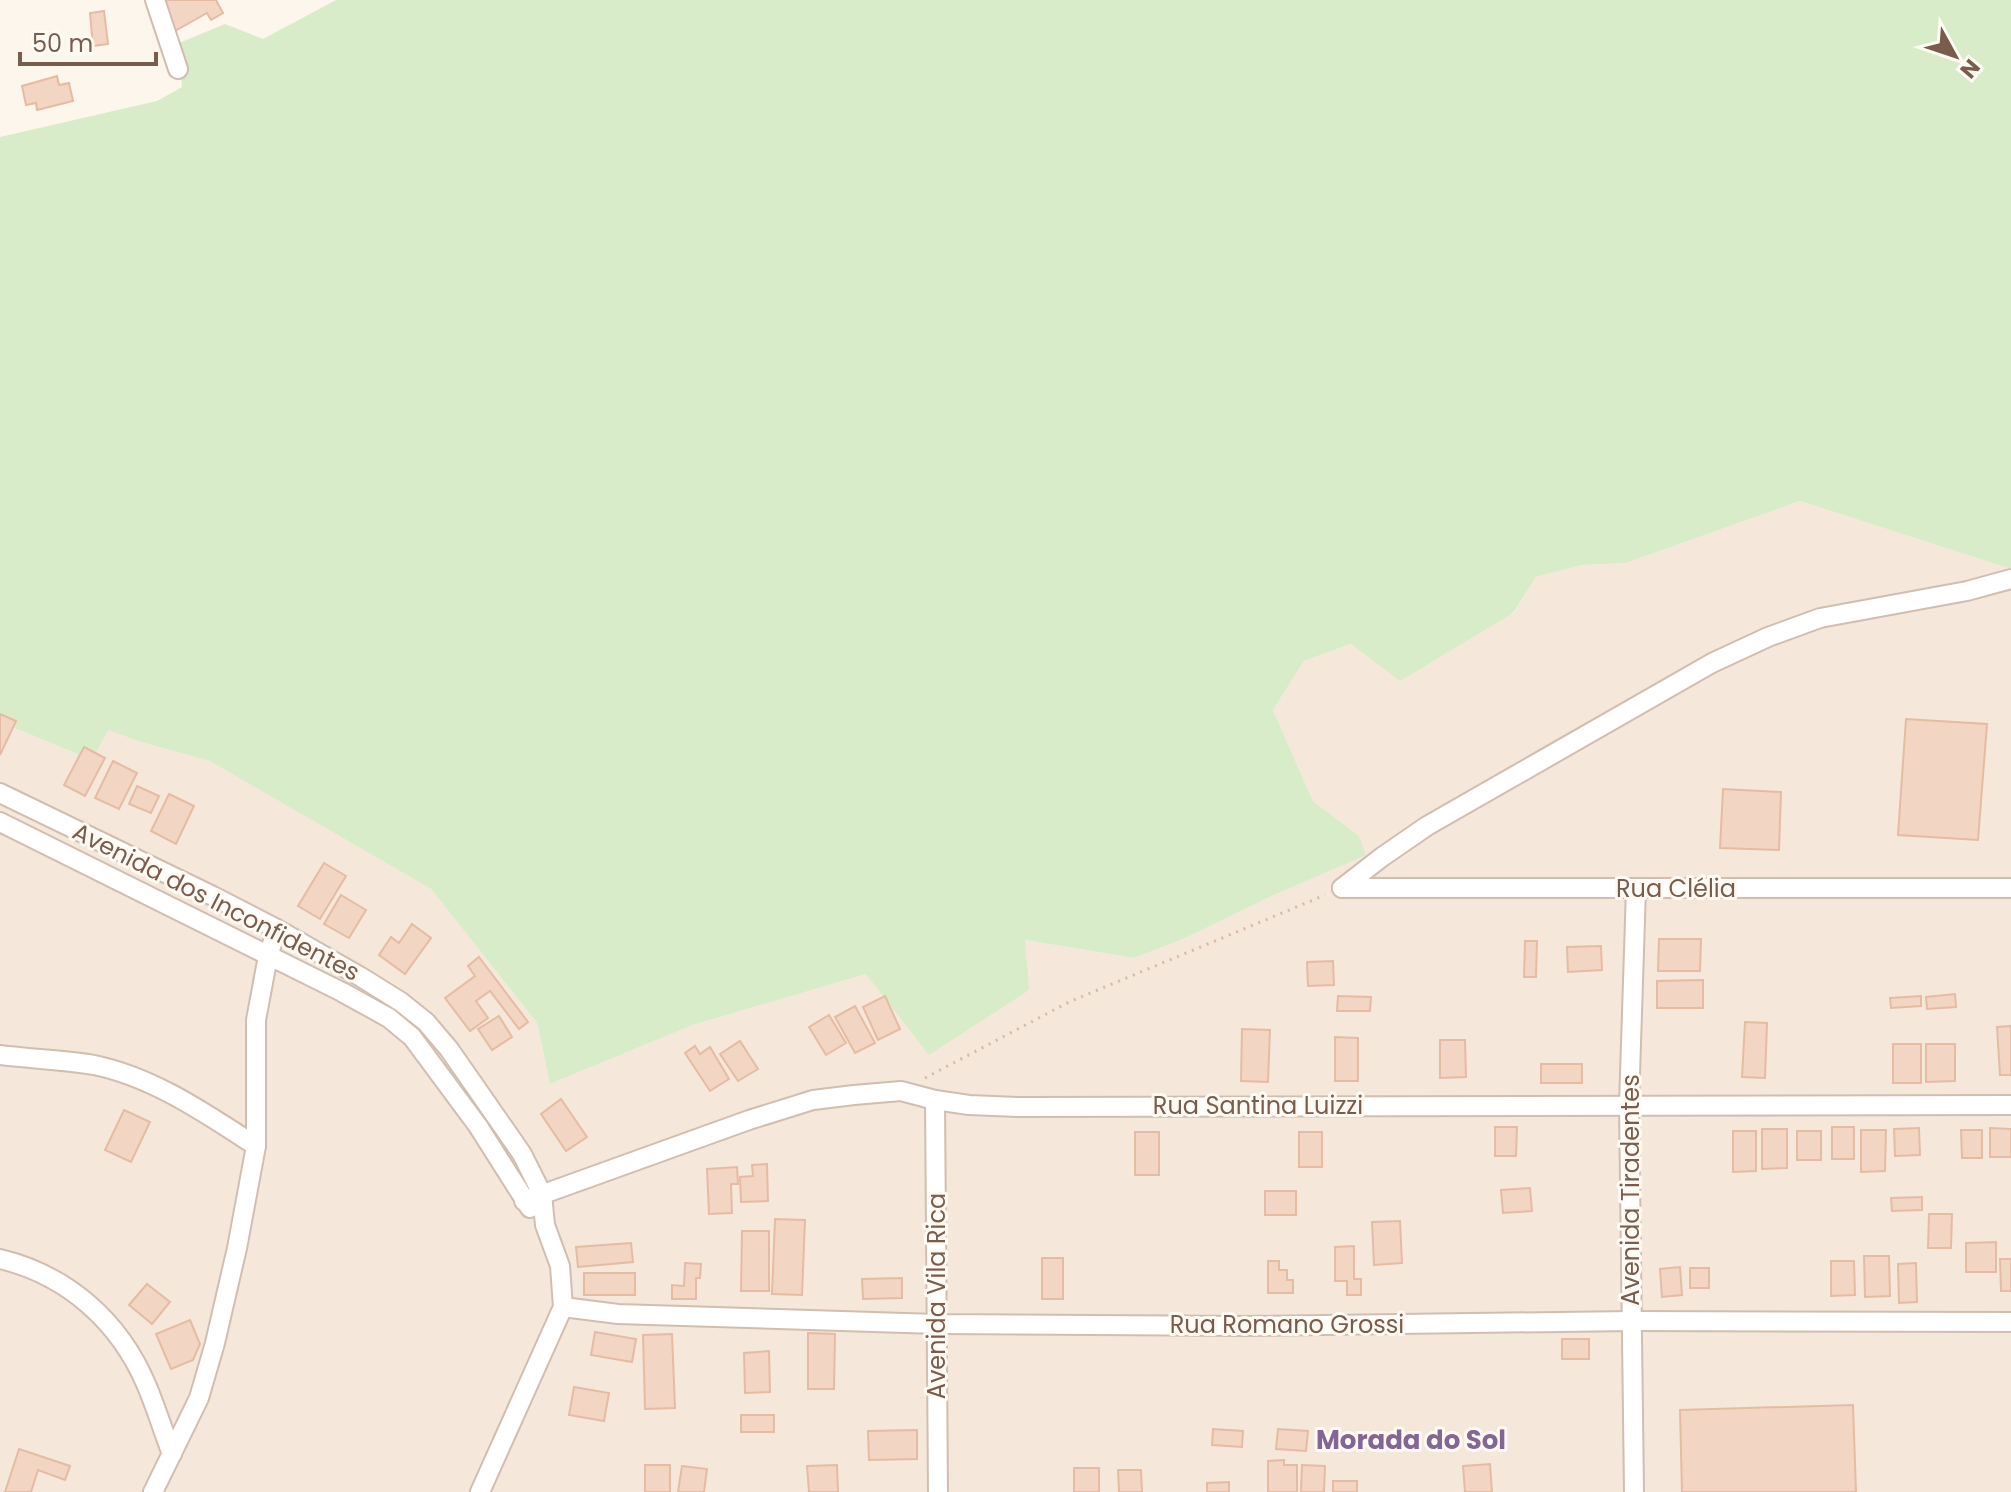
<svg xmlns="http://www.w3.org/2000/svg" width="2011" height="1492" viewBox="0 0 2011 1492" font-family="Poppins,sans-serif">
  <rect width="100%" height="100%" fill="#fdf6ec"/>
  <polygon fill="#f5e8da" points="1800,501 2011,569 2011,1492 0,1492 0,722 92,760 107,729 141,742 211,761 431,889 537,1023 550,1084 693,1025 866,974 1025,940 1134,958 1181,940 1274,895 1365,855 1359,836 1313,801 1273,710 1304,661 1352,644 1513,614 1536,577 1582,565 1626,563"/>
  <polygon fill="#d8ecc9" points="336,0 2011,0 2011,569 1800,501 1626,563 1582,565 1536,577 1513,613 1400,681 1351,644 1304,661 1273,710 1313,801 1359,836 1366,855 1274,895 1181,940 1134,958 1025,940 1029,990 929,1055 866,974 693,1025 550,1084 537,1023 431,889 210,761 141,742 108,730 92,760 0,722 0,137 157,101 182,87 179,43 225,24 263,39"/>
  <g fill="#f3d5c3" stroke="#e6bba3" stroke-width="2">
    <polygon points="161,0 216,0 223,13 211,20 207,13 173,32"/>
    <polygon points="104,11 108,44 93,46 90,13"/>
    <polygon points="57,76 59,85 69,83 73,101 37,110 36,103 26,105 22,86"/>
    <polygon points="0,714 16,721 0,755"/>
    <polygon points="1906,719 1987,724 1978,840 1898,835"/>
    <polygon points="84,747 105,758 85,796 64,785"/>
    <polygon points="113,761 137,773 119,809 95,798"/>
    <polygon points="137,786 159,796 151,813 129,804"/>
    <polygon points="1723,789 1781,792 1779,850 1720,848"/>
    <polygon points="169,794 194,806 176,844 151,831"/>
    <polygon points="324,863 346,876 320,919 298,906"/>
    <polygon points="341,895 366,910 349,938 324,924"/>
    <polygon points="412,924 431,938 405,974 379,955 391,937 399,943"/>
    <polygon points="1659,939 1701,939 1700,971 1658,971"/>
    <polygon points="1525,941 1537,941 1536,977 1524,977"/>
    <polygon points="1601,946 1602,970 1568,972 1567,947"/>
    <polygon points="479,957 528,1022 519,1029 490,991 476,1001 488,1018 470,1031 445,998 475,976 468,966"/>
    <polygon points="1333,961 1334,985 1308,986 1307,962"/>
    <polygon points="1703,980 1703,1008 1657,1008 1657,981"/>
    <polygon points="1955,994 1956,1007 1927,1009 1926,997"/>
    <polygon points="885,996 900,1029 878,1040 863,1007"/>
    <polygon points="1338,996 1371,997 1370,1011 1337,1011"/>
    <polygon points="1921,996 1921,1006 1891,1008 1890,998"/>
    <polygon points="855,1006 875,1043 855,1053 835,1017"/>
    <polygon points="829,1015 846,1043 826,1055 809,1027"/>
    <polygon points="499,1016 512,1037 492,1050 478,1029"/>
    <polygon points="1745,1022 1767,1023 1765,1078 1742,1077"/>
    <polygon points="2011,1026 2011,1075 2000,1075 1997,1027"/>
    <polygon points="1242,1029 1270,1030 1268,1082 1241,1081"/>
    <polygon points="1335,1037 1358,1038 1358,1081 1335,1081"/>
    <polygon points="1440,1040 1465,1040 1466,1077 1440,1078"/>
    <polygon points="740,1041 758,1069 738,1081 720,1054"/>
    <rect x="1893" y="1044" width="28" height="39"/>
    <polygon points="1926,1044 1955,1044 1955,1081 1926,1082"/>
    <polygon points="695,1046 700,1054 710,1047 729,1079 710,1091 685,1053"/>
    <rect x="1541" y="1064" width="41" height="19"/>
    <polygon points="561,1099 587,1137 566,1151 541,1114"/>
    <polygon points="124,1110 150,1122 131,1162 105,1150"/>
    <polygon points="1495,1127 1517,1127 1516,1156 1495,1156"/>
    <rect x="1832" y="1127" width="22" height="32"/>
    <polygon points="1919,1128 1920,1155 1895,1156 1894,1129"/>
    <polygon points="1990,1128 2011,1129 2011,1157 1990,1157"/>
    <polygon points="1762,1129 1787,1129 1787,1168 1762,1169"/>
    <polygon points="1861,1130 1886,1130 1885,1171 1861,1172"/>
    <polygon points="1961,1130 1982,1130 1982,1158 1962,1158"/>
    <polygon points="1733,1131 1756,1131 1756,1171 1733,1172"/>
    <rect x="1797" y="1131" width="24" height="29"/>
    <rect x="1135" y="1132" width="24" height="43"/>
    <rect x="1299" y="1132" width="23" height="35"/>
    <polygon points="767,1164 768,1201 741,1202 740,1177 753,1176 752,1165"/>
    <polygon points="737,1167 738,1184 731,1184 732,1213 709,1214 707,1169"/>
    <polygon points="1530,1188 1532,1211 1503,1213 1501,1190"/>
    <rect x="1265" y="1191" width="31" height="24"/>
    <polygon points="1922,1197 1922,1210 1892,1211 1891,1198"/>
    <polygon points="1929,1214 1952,1214 1951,1248 1928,1248"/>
    <polygon points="775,1219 805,1220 802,1295 772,1294"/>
    <polygon points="1400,1221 1402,1263 1374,1265 1372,1222"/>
    <polygon points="742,1231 769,1231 769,1291 741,1291"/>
    <polygon points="1996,1242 1996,1272 1966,1272 1966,1243"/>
    <polygon points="631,1243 633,1262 578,1267 576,1247"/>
    <polygon points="1354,1246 1354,1279 1361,1279 1361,1295 1347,1295 1347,1281 1335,1281 1335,1247"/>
    <polygon points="1864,1256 1889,1256 1890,1296 1865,1297"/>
    <rect x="1042" y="1258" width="21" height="41"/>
    <polygon points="2000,1259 2011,1259 2011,1291 2001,1291"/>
    <polygon points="1268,1261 1279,1261 1279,1270 1287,1270 1287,1280 1293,1280 1293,1293 1268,1293"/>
    <polygon points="1831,1261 1854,1261 1855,1295 1831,1296"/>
    <polygon points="685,1263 701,1264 700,1278 696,1278 696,1299 672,1299 672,1285 684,1286"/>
    <polygon points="1916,1263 1917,1302 1899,1303 1898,1264"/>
    <polygon points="1680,1267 1682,1295 1662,1297 1660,1269"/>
    <rect x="1690" y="1268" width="19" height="20"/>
    <rect x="584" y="1273" width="51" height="22"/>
    <polygon points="902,1278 902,1298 863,1299 862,1279"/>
    <polygon points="147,1284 170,1302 152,1324 129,1305"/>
    <polygon points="190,1320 200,1344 193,1360 171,1369 156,1334"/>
    <polygon points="595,1332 636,1339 632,1362 591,1355"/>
    <polygon points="808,1333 835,1334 834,1389 808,1389"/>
    <polygon points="672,1334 675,1408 645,1409 643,1335"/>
    <rect x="1562" y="1339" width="27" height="20"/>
    <polygon points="769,1351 770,1392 745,1393 744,1353"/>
    <polygon points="574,1387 609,1393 604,1421 569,1415"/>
    <polygon points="1853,1405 1856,1492 1682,1492 1680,1410"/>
    <rect x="741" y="1415" width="33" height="17"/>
    <polygon points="1213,1429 1243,1431 1242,1447 1212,1445"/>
    <polygon points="1278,1429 1308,1431 1306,1451 1276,1449"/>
    <polygon points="917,1430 917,1459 869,1460 868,1431"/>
    <polygon points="19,1449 70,1466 65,1480 38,1470 31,1492 5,1492"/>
    <polygon points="1284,1460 1284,1465 1297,1465 1297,1492 1268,1492 1268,1461"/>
    <polygon points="1490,1464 1492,1492 1465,1492 1463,1466"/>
    <rect x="645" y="1465" width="25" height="27"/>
    <polygon points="837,1465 838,1492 809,1492 807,1466"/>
    <polygon points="1302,1465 1325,1466 1324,1492 1301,1492"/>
    <polygon points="682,1466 707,1469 704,1492 678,1492"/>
    <rect x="1074" y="1468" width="25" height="24"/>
    <polygon points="1118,1470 1141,1470 1142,1492 1119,1492"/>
    <rect x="1333" y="1481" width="24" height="11"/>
    <polygon points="1229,1482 1229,1492 1207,1492 1207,1483"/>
  </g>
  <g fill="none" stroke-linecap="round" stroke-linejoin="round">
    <defs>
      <g id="minor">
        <polyline points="155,0 178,69"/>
        <polyline points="0,793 213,896 277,929 361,977 401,1002 426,1022 449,1049 522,1154 542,1194 545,1225 560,1266 563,1307 480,1492"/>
        <polyline points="0,822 342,992 389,1018 412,1037 478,1126 530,1208"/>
        <polyline points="1342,888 1382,857 1427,826 1712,663 1768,637 1820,618 1967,591 2011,579"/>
        <polyline points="1342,888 2011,888"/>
        <path d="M 0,1055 C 31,1059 63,1060 94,1065 C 153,1077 205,1113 256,1146"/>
        <polyline points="935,1100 938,1492"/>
        <polyline points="524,1201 749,1120 813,1100 854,1095 901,1091 935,1100 969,1105 1018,1107 2011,1105"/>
        <path d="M 0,1259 C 67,1275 119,1321 146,1384 C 156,1407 163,1431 172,1454"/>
        <polyline points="563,1307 618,1314 937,1324 1243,1326 1632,1321 2011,1322"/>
        <polyline points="153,1492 199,1398 215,1343 237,1248 256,1146 256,1020 268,956 277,929"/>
        <polyline points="1634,1492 1629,1105 1636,889"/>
      </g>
    </defs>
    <use href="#minor" stroke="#d1beb0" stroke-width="22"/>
    <polyline stroke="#d9b8a5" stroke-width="3" stroke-dasharray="2 6" stroke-linecap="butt" points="925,1078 1069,1002 1325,895"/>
    <use href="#minor" stroke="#fff" stroke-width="18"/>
  </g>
  <g text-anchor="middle" stroke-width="6" stroke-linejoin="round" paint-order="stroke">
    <g font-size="24" fill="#7a5c4d" stroke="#fffaf3">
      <text x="1676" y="897">Rua Clélia</text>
      <text transform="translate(216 902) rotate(27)" y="8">Avenida dos Inconfidentes</text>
      <text x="1258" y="1114">Rua Santina Luizzi</text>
      <text transform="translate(1631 1190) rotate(-90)" y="8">Avenida Tiradentes</text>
      <text transform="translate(937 1296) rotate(-90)" y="8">Avenida Vila Rica</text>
      <text x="1287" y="1333">Rua Romano Grossi</text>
    </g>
    <g font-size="26" font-weight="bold" fill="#846695" stroke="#fffaf3">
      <text x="1411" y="1449">Morada do Sol</text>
    </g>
  </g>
  <g transform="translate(1955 56) rotate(130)" stroke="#fffaf3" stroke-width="6" paint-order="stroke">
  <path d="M0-6L14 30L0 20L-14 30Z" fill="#7a5c4d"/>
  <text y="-12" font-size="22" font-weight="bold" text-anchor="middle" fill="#7a5c4d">N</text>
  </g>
  <path d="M20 52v12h136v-12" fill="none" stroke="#7a5c4d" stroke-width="4"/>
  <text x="32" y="52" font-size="24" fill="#7a5c4d" stroke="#fffaf3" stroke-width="6" paint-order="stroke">50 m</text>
</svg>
